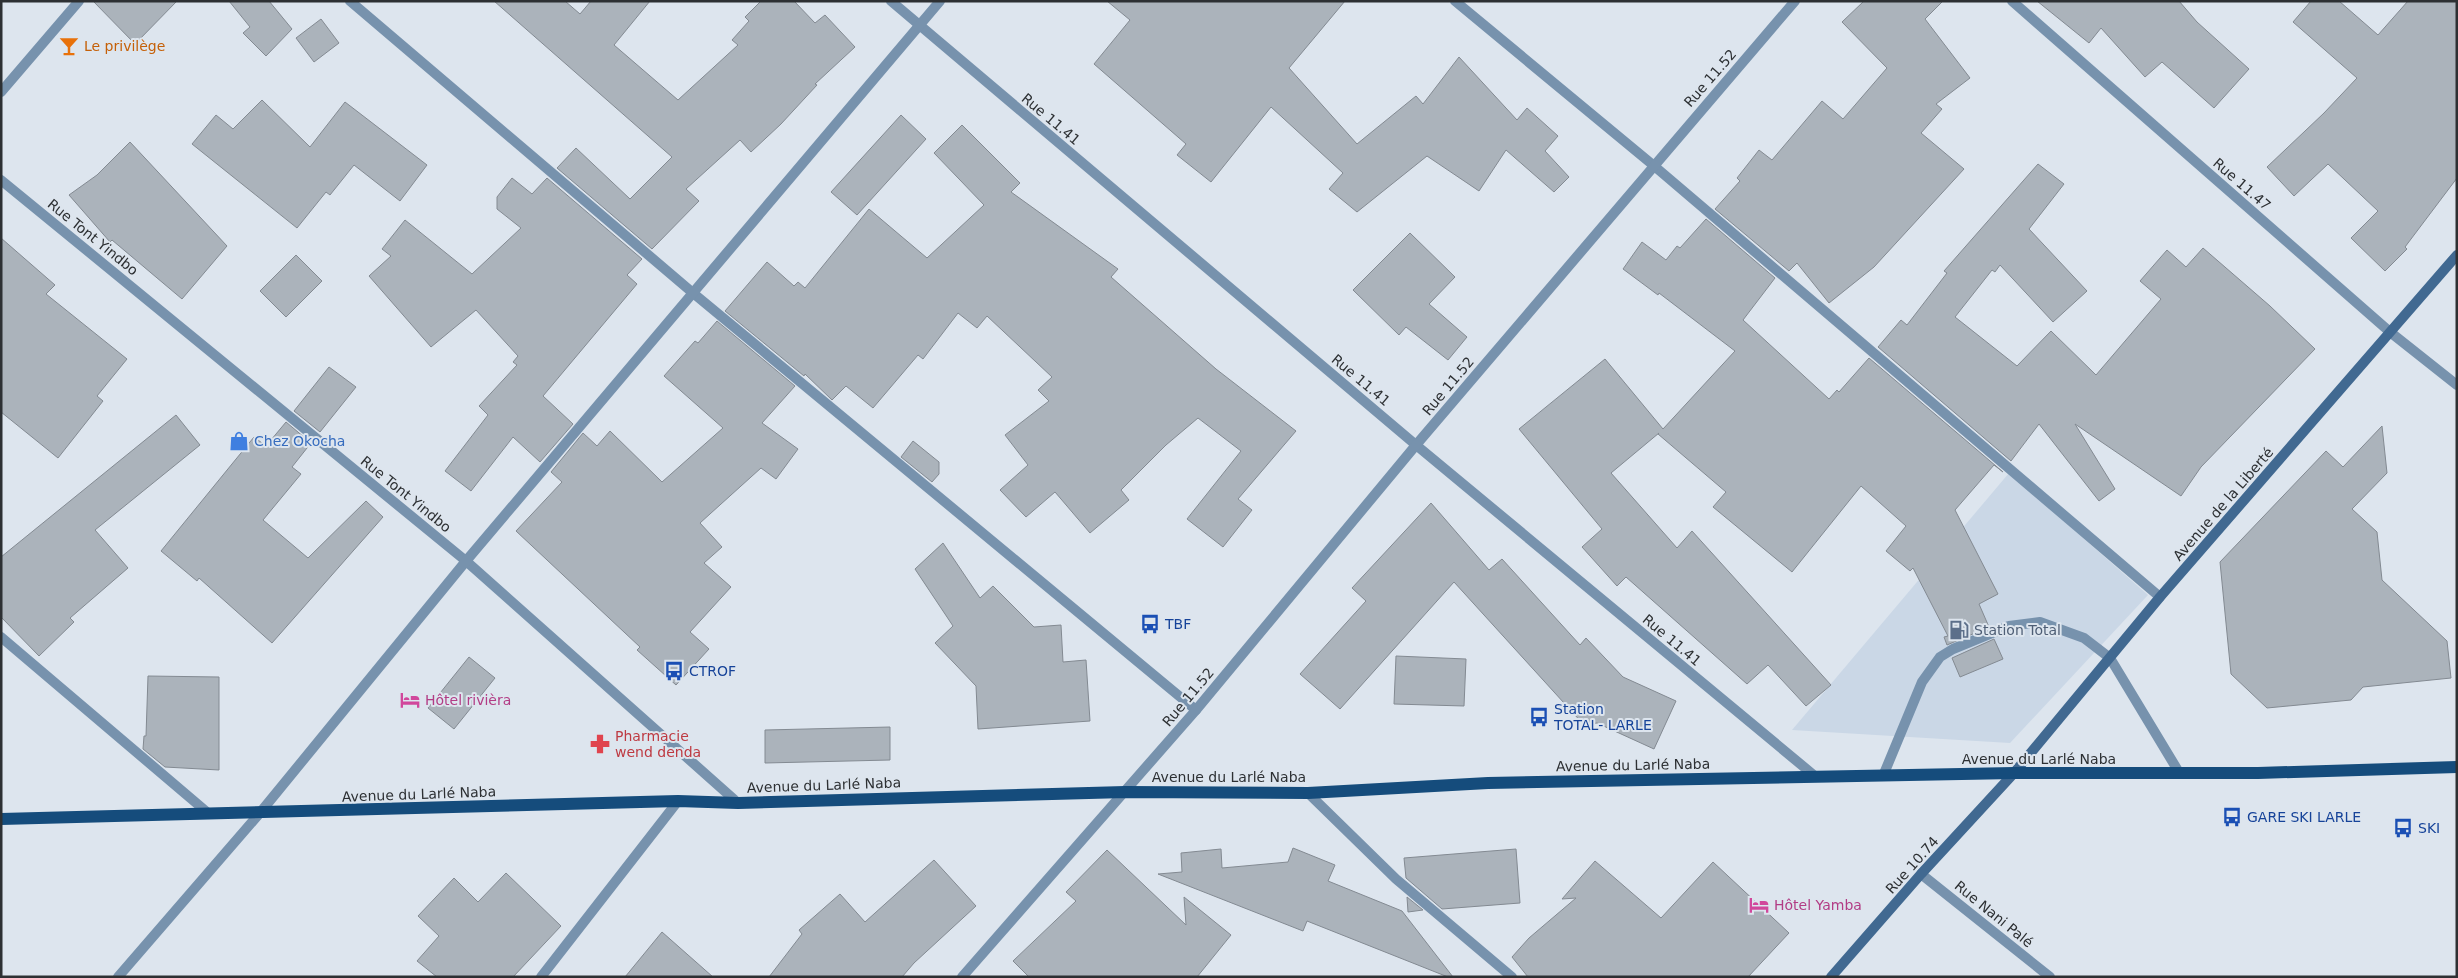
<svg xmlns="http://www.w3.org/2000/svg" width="2458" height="978" viewBox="0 0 2458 978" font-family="'DejaVu Sans',sans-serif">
  <rect width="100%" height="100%" fill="#dde5ee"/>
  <polygon fill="#cad7e6" points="2009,473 2148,595 2010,743 1792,730"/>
  <g fill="#abb3bb" stroke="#838a92">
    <polygon points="93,1 177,1 135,44"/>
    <polygon points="229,1 269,1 292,29 266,56 243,33 250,27"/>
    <polygon points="494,1 565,1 580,14 591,1 650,1 614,45 678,100 738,45 732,40 749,21 745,17 761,1 794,1 815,23 825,15 855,47 815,84 817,85 781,124 751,152 740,140 686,189 699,201 652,249 557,168 576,148 630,199 672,157"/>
    <polygon points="1107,1 1345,1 1289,68 1357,144 1416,96 1423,104 1459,57 1517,120 1527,108 1558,136 1545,151 1569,177 1554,192 1506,150 1479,191 1427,156 1357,212 1329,189 1343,173 1271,107 1211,182 1177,155 1186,144 1094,64 1130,20"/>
    <polygon points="1864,1 1943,1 1925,19 1970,78 1936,104 1942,109 1921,133 1964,169 1874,267 1829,303 1797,263 1789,271 1715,209 1740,181 1737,178 1759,150 1772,160 1822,101 1843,119 1887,68 1842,22"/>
    <polygon points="2037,1 2179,1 2197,22 2249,69 2214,108 2162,62 2145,77 2101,28 2089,43"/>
    <polygon points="2311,1 2339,1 2378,35 2408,1 2457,1 2457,178 2405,247 2407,249 2385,271 2351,238 2378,211 2328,164 2294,196 2267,167 2324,113 2357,78 2293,22"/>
    <polygon points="321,19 339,43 314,62 296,38"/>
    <polygon points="262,100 310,147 345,102 427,165 400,201 354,165 330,195 326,192 297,228 192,144 216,115 233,129"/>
    <polygon points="901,115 926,139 857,215 831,192"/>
    <polygon points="962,125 1020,183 1011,192 1118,269 1111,277 1216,369 1296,431 1238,499 1252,510 1223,547 1187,519 1241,451 1198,418 1166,445 1121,490 1129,500 1090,533 1055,492 1026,517 1000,490 1028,465 1005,435 1049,401 1038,390 1052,377 987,316 977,328 958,313 923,359 918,355 873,408 846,386 832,400 805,374 804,376 725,311 767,262 794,286 798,282 805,288 869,209 927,258 984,205 934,153"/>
    <polygon points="130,142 227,246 182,299 112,240 110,242 69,195 97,175"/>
    <polygon points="2038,164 2064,184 2029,229 2087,291 2053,322 2000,265 1995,272 1992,270 1955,317 2017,366 2051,331 2096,375 2161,299 2140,281 2167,250 2186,267 2203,248 2270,306 2315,349 2201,467 2181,496 2075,424 2115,489 2099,501 2039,424 2011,461 1878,347 1901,320 1907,325 1947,273 1944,271"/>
    <polygon points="512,178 532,194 547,178 642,259 627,275 637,284 543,396 573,424 540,462 513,437 471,491 445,471 488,415 479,406 517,365 513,362 518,356 476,310 431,347 369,276 391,256 382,249 405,220 472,274 521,228 497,209 497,197"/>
    <polygon points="1706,219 1775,278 1743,320 1829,399 1837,390 1839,392 1869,358 2003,472 1994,465 1955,510 1998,594 1979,604 1989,627 1947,645 1944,637 1948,636 1913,568 1910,571 1886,551 1906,526 1861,486 1792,572 1713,507 1726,492 1658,434 1659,433 1611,473 1677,548 1692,531 1831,685 1806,706 1768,665 1747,684 1626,577 1617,586 1582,547 1602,529 1519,429 1605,359 1663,429 1735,351 1659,293 1658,295 1623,269 1642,242 1666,260 1677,246 1680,248"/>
    <polygon points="1410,233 1455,277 1429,304 1467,337 1448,360 1406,327 1399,335 1353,290"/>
    <polygon points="1,238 55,285 46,294 127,359 97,396 103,401 58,458 1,412"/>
    <polygon points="296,255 322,281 286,317 260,291"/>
    <polygon points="717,321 795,386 762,423 798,449 776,479 761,468 700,523 722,547 704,563 731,587 690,632 709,649 676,685 637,650 640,647 516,531 562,482 551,472 583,433 597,446 610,431 662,482 723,428 664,376 695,341 698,343"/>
    <polygon points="329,367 356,387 320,432 294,411"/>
    <polygon points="176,415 200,445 95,530 128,568 70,618 74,622 39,656 1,617 1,557"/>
    <polygon points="286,422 311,443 292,467 301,474 263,520 308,558 366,501 383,517 272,643 199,578 197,581 161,551 254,437 266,446"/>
    <polygon points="2382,426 2387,473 2352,509 2377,532 2382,580 2447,641 2451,678 2363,687 2351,700 2267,708 2231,674 2220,562 2326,451 2343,467"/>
    <polygon points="913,441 939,462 939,474 932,482 901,457"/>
    <polygon points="1431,503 1489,570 1502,559 1580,645 1586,638 1623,677 1676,701 1654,749 1597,723 1584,725 1454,582 1340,709 1300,674 1366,601 1352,588"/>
    <polygon points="943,543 980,598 993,586 1034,627 1061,625 1063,662 1086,660 1090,721 978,729 976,686 935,643 953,626 915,569"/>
    <polygon points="1994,639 2003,659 1960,677 1952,658"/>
    <polygon points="1396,656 1466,659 1464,706 1394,704"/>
    <polygon points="469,657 495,678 454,729 428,708"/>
    <polygon points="148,676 219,677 219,770 165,767 143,749 144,736 146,736"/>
    <polygon points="890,727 890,760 765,763 765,730"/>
    <polygon points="1293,848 1335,865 1328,881 1402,911 1453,977 1448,977 1307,921 1303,931 1158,874 1182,872 1181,853 1221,849 1222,868 1288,862"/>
    <polygon points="1516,849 1520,903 1442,909 1406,878 1404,858"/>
    <polygon points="1107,850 1186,925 1184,897 1231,935 1197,977 1029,977 1013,961 1076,901 1066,892"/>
    <polygon points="934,860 976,906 914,963 902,977 769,977 802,934 799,930 840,894 865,922"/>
    <polygon points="1595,861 1661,918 1713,862 1789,933 1748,977 1528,977 1512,957 1529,938 1576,898 1562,899"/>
    <polygon points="506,873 561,926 513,977 437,977 417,961 439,936 418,916 454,878 478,902"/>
    <polygon points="1407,897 1423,910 1408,912"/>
    <polygon points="662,932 713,977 625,977"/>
  </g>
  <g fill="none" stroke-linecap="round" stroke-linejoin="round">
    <polyline stroke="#7792ad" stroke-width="10" points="1883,776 1922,682 1940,657 1953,649 2009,626 2040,622 2084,638 2110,658 2180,774"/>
    <g stroke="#7792ad" stroke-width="10">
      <polyline points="350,1 693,293 1196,710"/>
      <polyline points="891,1 1416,445 1816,777"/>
      <polyline points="1455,1 1653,165 2160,597"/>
      <polyline points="2012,1 2390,332 2457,385"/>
      <polyline points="1,92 79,1"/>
      <polyline points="1,180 466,561 738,803"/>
      <polyline points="1,637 208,813"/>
      <polyline points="1308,793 1396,879 1512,977"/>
      <polyline points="1921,874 2050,977"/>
      <polyline points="118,977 259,814 466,561 940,1"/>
      <polyline points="541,977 678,801"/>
      <polyline points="962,977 1196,710 1416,445 1795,1"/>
    </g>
    <polyline stroke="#416991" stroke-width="10" points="1831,977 1921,874 2014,773 2160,597 2457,255"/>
    <polyline stroke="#154c7c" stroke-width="12" points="1,819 678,801 738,803 1125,792 1308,793 1488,783 2014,773 2258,773 2457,767"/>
  </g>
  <defs>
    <symbol id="bar-bare" viewBox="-9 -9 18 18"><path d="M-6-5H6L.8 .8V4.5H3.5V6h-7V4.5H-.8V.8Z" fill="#e8710a" stroke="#dde5ee" stroke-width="2.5" paint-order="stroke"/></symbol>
    <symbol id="shop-bare" viewBox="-9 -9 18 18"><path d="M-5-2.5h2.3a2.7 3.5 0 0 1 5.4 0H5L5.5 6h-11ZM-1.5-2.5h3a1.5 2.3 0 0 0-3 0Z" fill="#3f7fe0" stroke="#dde5ee" stroke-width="2.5" paint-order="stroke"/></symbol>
    <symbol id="bus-bare" viewBox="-9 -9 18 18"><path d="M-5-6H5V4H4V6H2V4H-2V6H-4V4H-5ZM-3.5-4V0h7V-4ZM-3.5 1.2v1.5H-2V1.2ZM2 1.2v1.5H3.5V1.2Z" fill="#1a4fb4" stroke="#dde5ee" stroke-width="2.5" paint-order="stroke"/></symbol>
    <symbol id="fuel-bare" viewBox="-9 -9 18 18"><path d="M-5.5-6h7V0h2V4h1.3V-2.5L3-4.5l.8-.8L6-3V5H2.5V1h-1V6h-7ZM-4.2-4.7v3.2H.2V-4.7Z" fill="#5c6f8a" stroke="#dde5ee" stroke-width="2.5" paint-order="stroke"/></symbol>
    <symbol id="hotel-bare" viewBox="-9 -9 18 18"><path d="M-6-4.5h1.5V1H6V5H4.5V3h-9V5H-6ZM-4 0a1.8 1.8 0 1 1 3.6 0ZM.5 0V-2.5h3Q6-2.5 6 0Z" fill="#d1479c" stroke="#dde5ee" stroke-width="2.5" paint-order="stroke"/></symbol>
    <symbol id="pharmacy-bare" viewBox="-9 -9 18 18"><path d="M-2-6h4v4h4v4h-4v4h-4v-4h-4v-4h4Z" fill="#e0444e" stroke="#dde5ee" stroke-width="2.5" paint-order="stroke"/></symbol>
  </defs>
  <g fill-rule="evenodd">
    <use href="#bar-bare" x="55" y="32" width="28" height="28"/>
    <use href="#shop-bare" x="225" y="427" width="28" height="28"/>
    <use href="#bus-bare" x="1136" y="610" width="28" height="28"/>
    <use href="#fuel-bare" x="1945" y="616" width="28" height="28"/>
    <use href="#bus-bare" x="660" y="657" width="28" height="28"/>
    <use href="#hotel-bare" x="396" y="686" width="28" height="28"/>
    <use href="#bus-bare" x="1525" y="703" width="28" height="28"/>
    <use href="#pharmacy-bare" x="586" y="730" width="28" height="28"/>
    <use href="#bus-bare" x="2218" y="803" width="28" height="28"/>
    <use href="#bus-bare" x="2389" y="814" width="28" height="28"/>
    <use href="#hotel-bare" x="1745" y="891" width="28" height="28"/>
  </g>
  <g text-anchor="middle" stroke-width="4" stroke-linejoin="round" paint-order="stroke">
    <g font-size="14" fill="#c56008" stroke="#dde5ee" text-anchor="start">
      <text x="84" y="51">Le privilège</text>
    </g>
    <g font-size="14" fill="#2d3033" stroke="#dde5ee">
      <text transform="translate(1710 78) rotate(-49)" y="5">Rue 11.52</text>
      <text transform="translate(1051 119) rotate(40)" y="5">Rue 11.41</text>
      <text transform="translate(2242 184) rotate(41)" y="5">Rue 11.47</text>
      <text transform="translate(93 237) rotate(39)" y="5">Rue Tont Yindbo</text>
      <text transform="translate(1361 380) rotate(40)" y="5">Rue 11.41</text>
      <text transform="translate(1448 386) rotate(-50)" y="5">Rue 11.52</text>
      <text transform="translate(406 494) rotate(39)" y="5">Rue Tont Yindbo</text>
      <text transform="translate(2223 504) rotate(-49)" y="5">Avenue de la Liberté</text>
      <text transform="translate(1672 640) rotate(40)" y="5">Rue 11.41</text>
      <text transform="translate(1188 697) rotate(-50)" y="5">Rue 11.52</text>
      <text x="2039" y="764">Avenue du Larlé Naba</text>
      <text transform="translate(1633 765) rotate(-1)" y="5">Avenue du Larlé Naba</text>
      <text x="1229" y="782">Avenue du Larlé Naba</text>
      <text transform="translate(824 785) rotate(-2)" y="5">Avenue du Larlé Naba</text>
      <text transform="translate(419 794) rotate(-2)" y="5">Avenue du Larlé Naba</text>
      <text transform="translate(1912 865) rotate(-48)" y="5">Rue 10.74</text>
      <text transform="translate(1994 914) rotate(39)" y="5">Rue Nani Palé</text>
    </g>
    <g font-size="14" fill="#366cbe" stroke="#dde5ee" text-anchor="start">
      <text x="254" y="446">Chez Okocha</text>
    </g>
    <g font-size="14" fill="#164399" stroke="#dde5ee" text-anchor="start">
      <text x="1165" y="629">TBF</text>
      <text x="689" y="676">CTROF</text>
      <text x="1554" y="714">Station<tspan x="1554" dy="16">TOTAL- LARLE</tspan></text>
      <text x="2247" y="822">GARE SKI LARLE</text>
      <text x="2418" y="833">SKI</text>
    </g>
    <g font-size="14" fill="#4e5e75" stroke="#dde5ee" text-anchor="start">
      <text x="1974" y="635">Station Total</text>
    </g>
    <g font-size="14" fill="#b23c85" stroke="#dde5ee" text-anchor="start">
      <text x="425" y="705">Hôtel rivièra</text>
      <text x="1774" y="910">Hôtel Yamba</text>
    </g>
    <g font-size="14" fill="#be3a42" stroke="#dde5ee" text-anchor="start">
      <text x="615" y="741">Pharmacie<tspan x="615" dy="16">wend denda</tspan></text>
    </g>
  </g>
  <rect width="2458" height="978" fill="none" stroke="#2d3033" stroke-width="5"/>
</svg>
